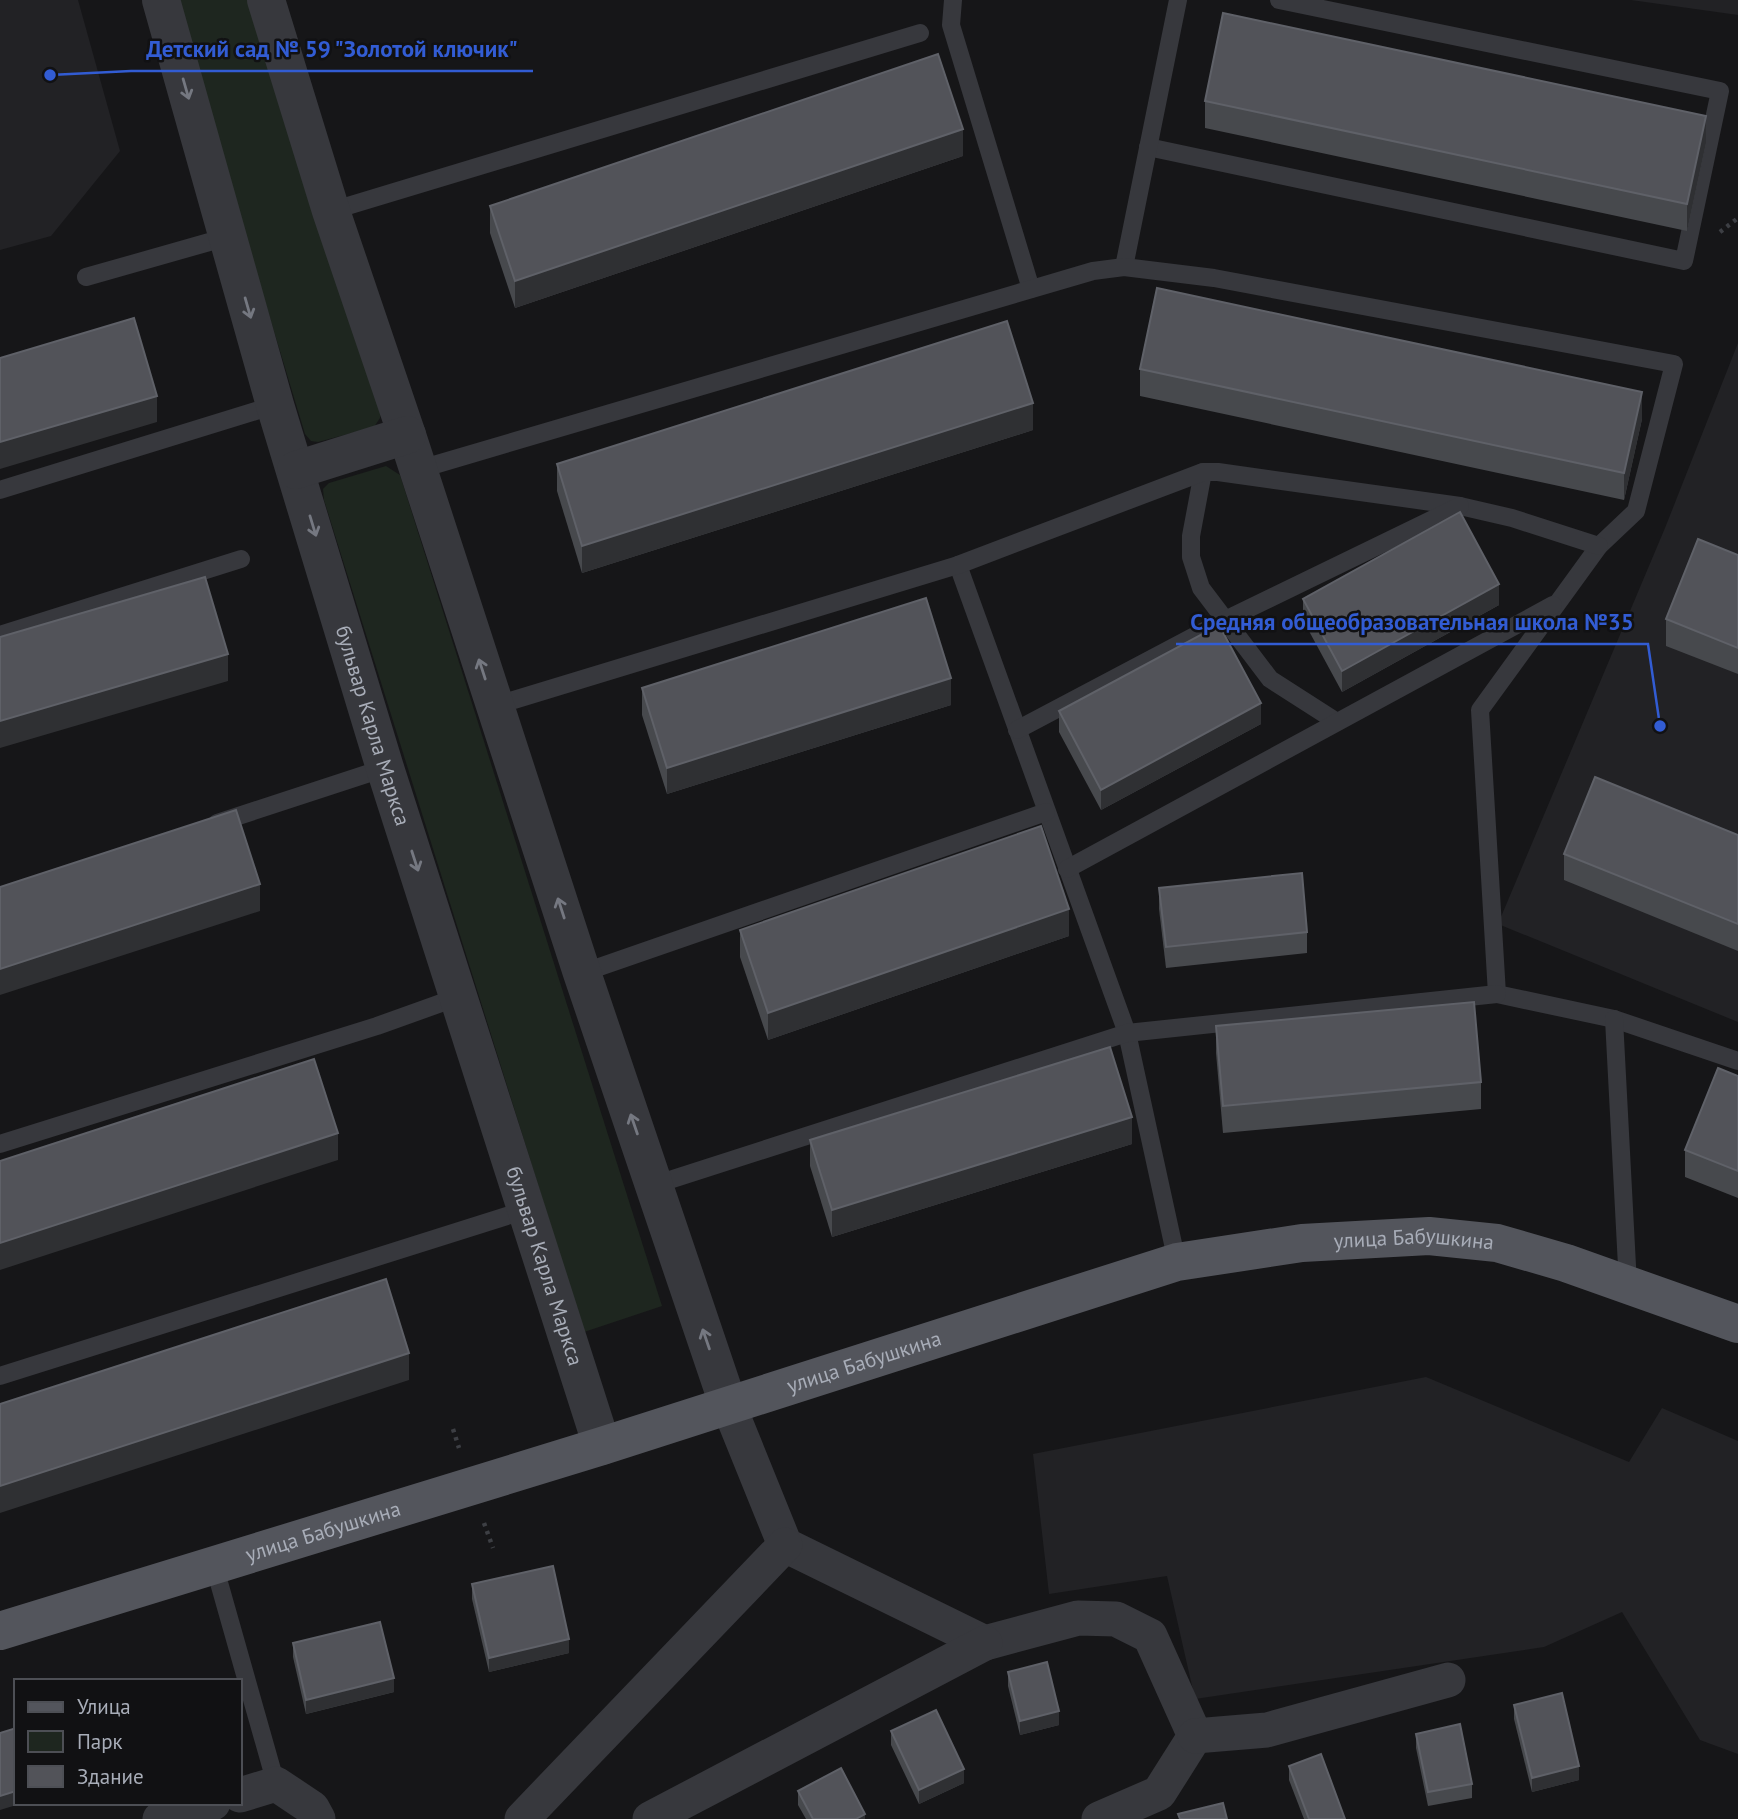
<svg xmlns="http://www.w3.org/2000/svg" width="1738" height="1819" viewBox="0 0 1738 1819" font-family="'PT Sans',sans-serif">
  <rect width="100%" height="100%" fill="#161618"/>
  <g fill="#222225">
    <polygon points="0,0 78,0 120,151 51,236 0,250"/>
    <polygon points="1631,0 1738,0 1738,15"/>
    <polygon points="1738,343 1738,1022 1498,924 1665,528"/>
    <polygon points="1426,1377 1629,1462 1662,1408 1738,1441 1738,1754 1700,1740 1622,1612 1544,1647 1195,1699 1167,1576 1049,1594 1033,1454"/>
  </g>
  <g fill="#1e261f">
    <polygon points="174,0 254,0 381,410 380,418 374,427 318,442 311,441 305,434"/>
    <polygon points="386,466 400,475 662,1306 584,1332 324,500 323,489 329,483"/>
  </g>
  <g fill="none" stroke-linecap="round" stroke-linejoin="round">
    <g stroke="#3d3f44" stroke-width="4.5" stroke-dasharray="3.5 5" stroke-linecap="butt">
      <polyline points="1720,232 1738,218"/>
      <polyline points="453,1429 459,1448"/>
      <polyline points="484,1523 493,1548"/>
    </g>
    <g stroke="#37383d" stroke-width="18">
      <polyline points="953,0 951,25 1031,289"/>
      <polyline points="1148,147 1684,261 1720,91 1279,0"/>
      <polyline points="331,211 920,33"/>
      <polyline points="1124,267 1178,0"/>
      <polyline points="86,277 227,237"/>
      <polyline points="417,470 1093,271 1124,267 1214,278 1674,364 1636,511 1599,546 1480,710 1497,994 1614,1019 1738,1061"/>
      <polyline points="1203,472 1191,536 1191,557 1201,588 1270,679 1337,722"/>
      <polyline points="0,490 275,405"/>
      <polyline points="958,565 1127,1033 1177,1262"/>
      <polyline points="0,635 241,559"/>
      <polyline points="494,706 958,565 1203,472 1218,472 1460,506 1512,518 1599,546"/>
      <polyline points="1017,730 1225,620 1460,506"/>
      <polyline points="217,823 385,768"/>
      <polyline points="1067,869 1553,605"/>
      <polyline points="582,973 1046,812"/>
      <polyline points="1614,1019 1628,1285"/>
      <polyline points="0,1144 377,1026 458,997"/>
      <polyline points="654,1185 1127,1033 1497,994"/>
      <polyline points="0,1376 526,1210"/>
      <polyline points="214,1565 276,1784"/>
    </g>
    <g stroke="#37383d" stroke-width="35">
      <polyline points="728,1404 785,1545 985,1643 1078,1618 1116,1619 1150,1636 1195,1736 1159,1793 1099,1819"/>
      <polyline points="1195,1736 1267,1730 1448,1680"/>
      <polyline points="240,1795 276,1784 312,1808 318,1819"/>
      <polyline points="160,1819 213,1803"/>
      <polyline points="522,1819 785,1545"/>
      <polyline points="650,1819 985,1643"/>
    </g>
    <g stroke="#37383d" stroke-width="38">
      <path id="s1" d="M 161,0 L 275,405 L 385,768 L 602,1446"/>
      <polyline points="266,0 331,211 407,435 582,973 728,1404"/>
      <polyline points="296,470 407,435"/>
    </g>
    <path stroke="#53555c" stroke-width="38" id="s2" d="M 0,1631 L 602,1446 L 1177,1262 L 1302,1243 L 1429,1236 L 1497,1243 L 1566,1263 L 1738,1324"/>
  </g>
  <g fill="#47494d">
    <polygon points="1205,101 1706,143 1687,231 1205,128"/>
    <polygon points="963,156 515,308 490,233 490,206"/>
    <polygon points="1140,369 1642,419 1624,500 1140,396"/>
    <polygon points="1033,430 582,573 557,491 557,464"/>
    <polygon points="1738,555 1738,674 1666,646 1666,619"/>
    <polygon points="1303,599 1499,605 1342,692 1303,620"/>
    <polygon points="642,688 951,705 667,794 642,715"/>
    <polygon points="1059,711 1261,724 1101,810 1059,732"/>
    <polygon points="1738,835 1738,951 1564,880 1564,854"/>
    <polygon points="1159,888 1307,932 1307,953 1166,968 1159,909"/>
    <polygon points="740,930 1069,936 768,1040 740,957"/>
    <polygon points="1216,1026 1481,1082 1481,1109 1223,1133 1216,1053"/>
    <polygon points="1738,1076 1738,1198 1685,1177 1685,1150"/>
    <polygon points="810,1140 1132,1144 832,1237 810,1166"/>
    <polygon points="472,1584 569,1653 489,1672 472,1599"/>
    <polygon points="293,1643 394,1692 306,1714 293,1657"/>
    <polygon points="1008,1672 1059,1725 1020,1735 1008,1686"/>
    <polygon points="1514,1705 1579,1780 1532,1792 1514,1719"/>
    <polygon points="891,1731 964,1783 919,1804 891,1745"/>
    <polygon points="1416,1734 1472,1784 1472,1798 1428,1806 1416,1748"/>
    <polygon points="1289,1766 1345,1819 1304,1819 1289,1780"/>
    <polygon points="798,1791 865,1819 806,1819 798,1805"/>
  </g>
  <g fill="#2f3033">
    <polygon points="1706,116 1706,143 1687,231 1687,204"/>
    <polygon points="963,129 963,156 515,308 515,281"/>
    <polygon points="1642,392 1642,419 1624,500 1624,473"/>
    <polygon points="157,396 157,422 0,469 0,442"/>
    <polygon points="1033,403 1033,430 582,573 582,546"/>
    <polygon points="1499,584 1499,605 1342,692 1342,671"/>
    <polygon points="228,654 228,681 0,748 0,721"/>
    <polygon points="951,678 951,705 667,794 667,768"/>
    <polygon points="1261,703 1261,724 1101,810 1101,790"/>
    <polygon points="260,884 260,911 0,995 0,969"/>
    <polygon points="1069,909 1069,936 768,1040 768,1013"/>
    <polygon points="1132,1117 1132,1144 832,1237 832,1210"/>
    <polygon points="338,1133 338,1160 0,1270 0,1243"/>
    <polygon points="409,1353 409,1380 0,1513 0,1486"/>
    <polygon points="569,1639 569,1653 489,1672 489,1658"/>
    <polygon points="394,1678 394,1692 306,1714 306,1700"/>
    <polygon points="1059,1711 1059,1725 1020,1735 1020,1721"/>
    <polygon points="1579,1766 1579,1780 1532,1792 1532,1778"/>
    <polygon points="964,1769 964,1783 919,1804 919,1790"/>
    <polygon points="16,1791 16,1803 23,1803 0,1810 0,1796"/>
    <polygon points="865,1814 865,1819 856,1819"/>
  </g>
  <g fill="#525359" stroke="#5f6168" stroke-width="2">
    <polygon points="1223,13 1706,116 1687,204 1205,101"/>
    <polygon points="938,54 963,129 515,281 490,206"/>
    <polygon points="1157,288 1642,392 1624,473 1140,369"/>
    <polygon points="134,318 157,396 0,442 0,358"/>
    <polygon points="1007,321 1033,403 582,546 557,464"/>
    <polygon points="1460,512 1499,584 1342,671 1303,599"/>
    <polygon points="1698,539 1738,555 1738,648 1666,619"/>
    <polygon points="205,577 228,654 0,721 0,637"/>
    <polygon points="926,598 951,678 667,768 642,688"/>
    <polygon points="1219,625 1261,703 1101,790 1059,711"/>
    <polygon points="1595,777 1738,835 1738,924 1564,854"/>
    <polygon points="236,810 260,884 0,969 0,887"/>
    <polygon points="1041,826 1069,909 768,1013 740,930"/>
    <polygon points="1302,873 1307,932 1166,947 1159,888"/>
    <polygon points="1474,1002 1481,1082 1223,1106 1216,1026"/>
    <polygon points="1110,1047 1132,1117 832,1210 810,1140"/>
    <polygon points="314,1059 338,1133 0,1243 0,1161"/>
    <polygon points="1718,1068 1738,1076 1738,1171 1685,1150"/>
    <polygon points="386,1279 409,1353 0,1486 0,1404"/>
    <polygon points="553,1566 569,1639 489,1658 472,1584"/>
    <polygon points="380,1622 394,1678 306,1700 293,1643"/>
    <polygon points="1047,1662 1059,1711 1020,1721 1008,1672"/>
    <polygon points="1562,1693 1579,1766 1532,1778 1514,1705"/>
    <polygon points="936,1710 964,1769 919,1790 891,1731"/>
    <polygon points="1460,1724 1472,1784 1428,1792 1416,1734"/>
    <polygon points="16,1728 16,1791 0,1796 0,1733"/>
    <polygon points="1321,1754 1345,1819 1309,1819 1289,1766"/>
    <polygon points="841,1768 865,1814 856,1819 813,1819 798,1791"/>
    <polygon points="1223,1803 1227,1819 1180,1819 1178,1814"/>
  </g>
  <defs><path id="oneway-shaft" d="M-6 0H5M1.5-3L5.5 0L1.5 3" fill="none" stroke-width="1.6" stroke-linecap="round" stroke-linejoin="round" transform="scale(1.75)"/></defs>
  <g stroke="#757881">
    <use href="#oneway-shaft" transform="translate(186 89) rotate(74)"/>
    <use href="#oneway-shaft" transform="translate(248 308) rotate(74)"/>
    <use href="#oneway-shaft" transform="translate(313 526) rotate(73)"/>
    <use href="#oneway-shaft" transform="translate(482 669) rotate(-108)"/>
    <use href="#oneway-shaft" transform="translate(415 861) rotate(72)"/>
    <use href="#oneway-shaft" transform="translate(561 908) rotate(-108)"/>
    <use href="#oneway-shaft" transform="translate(634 1124) rotate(-109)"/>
    <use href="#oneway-shaft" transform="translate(706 1339) rotate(-109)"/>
  </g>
  <g text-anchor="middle" stroke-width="5" stroke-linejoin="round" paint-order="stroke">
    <g font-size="21" fill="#a8adb8" stroke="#111113">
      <text dy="7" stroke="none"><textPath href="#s1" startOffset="756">бульвар Карла Маркса</textPath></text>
      <text dy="7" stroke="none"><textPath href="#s2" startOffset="1472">улица Бабушкина</textPath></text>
      <text dy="7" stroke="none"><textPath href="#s1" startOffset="1323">бульвар Карла Маркса</textPath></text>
      <text dy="7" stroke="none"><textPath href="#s2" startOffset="905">улица Бабушкина</textPath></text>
      <text dy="7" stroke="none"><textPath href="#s2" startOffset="338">улица Бабушкина</textPath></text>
    </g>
  </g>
  <path fill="none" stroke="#325cd3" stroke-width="2.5" d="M50 75L131 71H533M1660 726L1648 644H1176"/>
  <g fill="#325cd3" stroke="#111113" stroke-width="2.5">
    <circle cx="50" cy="75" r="7"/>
    <circle cx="1660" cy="726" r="7"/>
  </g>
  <g font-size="23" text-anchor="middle" font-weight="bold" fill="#325cd3" stroke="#111113" stroke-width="5" stroke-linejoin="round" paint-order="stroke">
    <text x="332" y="57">Детский сад № 59 "Золотой ключик"</text>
    <text x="1412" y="630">Средняя общеобразовательная школа №35</text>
  </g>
  <rect x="14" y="1679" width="228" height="126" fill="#111113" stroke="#4d4f55" stroke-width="2"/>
  <rect x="28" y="1702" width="35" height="10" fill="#53555c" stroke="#4d4f55" stroke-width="2"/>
  <text x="77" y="1714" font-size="21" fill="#a8adb8">Улица</text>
  <rect x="28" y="1731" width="35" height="21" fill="#1e261f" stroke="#4d4f55" stroke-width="2"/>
  <text x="77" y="1749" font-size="21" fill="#a8adb8">Парк</text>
  <rect x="28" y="1766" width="35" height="21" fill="#525359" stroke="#4d4f55" stroke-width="2"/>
  <text x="77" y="1784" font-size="21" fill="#a8adb8">Здание</text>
</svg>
